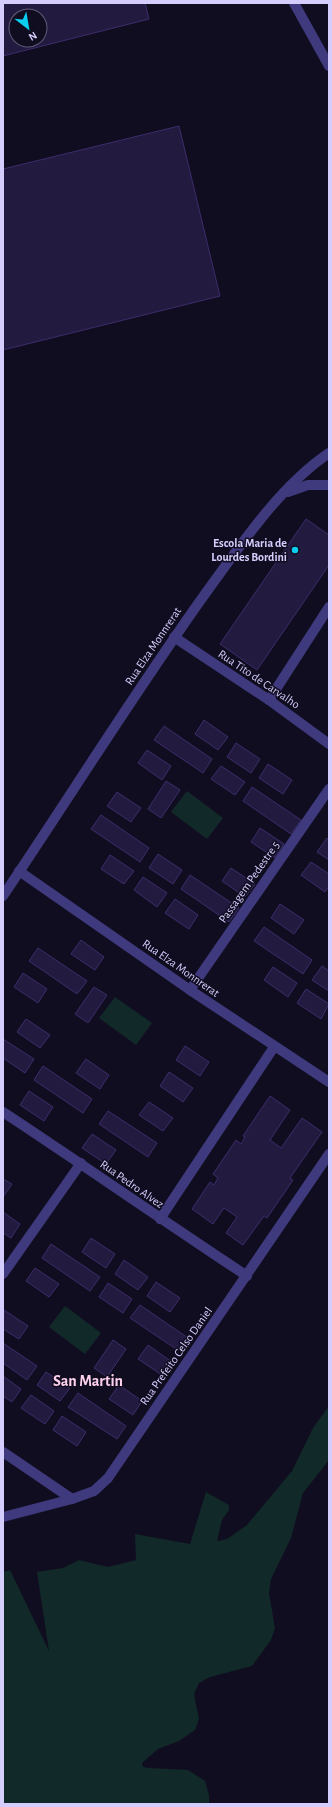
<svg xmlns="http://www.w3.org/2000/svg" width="332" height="1807" viewBox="0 0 332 1807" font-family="'Alegreya Sans',sans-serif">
  <rect width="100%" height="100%" fill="#110d20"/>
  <g fill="#112929">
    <polygon points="187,791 223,818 207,839 171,812"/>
    <polygon points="115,997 152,1023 136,1045 99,1018"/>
    <polygon points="65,1306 101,1333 85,1354 49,1327"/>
    <polygon points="329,1406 329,1460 303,1493 291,1538 271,1579 269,1593 275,1628 271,1640 252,1666 210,1677 199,1683 194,1694 199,1719 195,1730 179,1741 158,1749 142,1763 143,1767 149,1768 188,1770 205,1781 209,1795 209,1804 3,1804 3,1572 10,1570 49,1651 37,1572 63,1568 79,1560 108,1567 136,1560 135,1534 190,1544 206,1492 229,1505 229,1510 222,1520 217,1541 227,1539 247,1525 292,1471 313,1428"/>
  </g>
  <g fill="#231a40" stroke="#3c2d6b" fill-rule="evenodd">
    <path d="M 3,3 L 145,3 L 149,19 L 3,56 ZM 16,16 L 40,16 L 40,40 L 16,40 Z"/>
    <polygon points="179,126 220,296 3,350 3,169"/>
    <polygon points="306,519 329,535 329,565 257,670 220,644"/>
    <polygon points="204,720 228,737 218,750 195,734"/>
    <polygon points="164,726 212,759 203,773 154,740"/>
    <polygon points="236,743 260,759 251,773 227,757"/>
    <polygon points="147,750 171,766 162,780 138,763"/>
    <polygon points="268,764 292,780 283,794 259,778"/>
    <polygon points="221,766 245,782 235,795 211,779"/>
    <polygon points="166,781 180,790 161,818 148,809"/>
    <polygon points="252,787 301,820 291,834 243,801"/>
    <polygon points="117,792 141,808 131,822 107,806"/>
    <polygon points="101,815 149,848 140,862 91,829"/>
    <polygon points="260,828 284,844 275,858 251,842"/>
    <polygon points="327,838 329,840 329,860 317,852"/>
    <polygon points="158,854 182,870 173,884 149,868"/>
    <polygon points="110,855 134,871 124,884 101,869"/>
    <polygon points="311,862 329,874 329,886 325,892 301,875"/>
    <polygon points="231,868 255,884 245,897 222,881"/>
    <polygon points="190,875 239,908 229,922 181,889"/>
    <polygon points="143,877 167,893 157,907 134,890"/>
    <polygon points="175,899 198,915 189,929 165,913"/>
    <polygon points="280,904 304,920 294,934 271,918"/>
    <polygon points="264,927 312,960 303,974 254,941"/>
    <polygon points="81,940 104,957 95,970 71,954"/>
    <polygon points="38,948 87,981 77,994 29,961"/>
    <polygon points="322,966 329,971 329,991 312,980"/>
    <polygon points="273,967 297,983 288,997 264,980"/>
    <polygon points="23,973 47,989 38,1003 14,987"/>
    <polygon points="94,987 107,995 88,1023 75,1014"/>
    <polygon points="306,989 329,1004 321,1019 297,1003"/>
    <polygon points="26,1019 50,1035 40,1048 17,1032"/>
    <polygon points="3,1039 34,1059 25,1073 3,1058"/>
    <polygon points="185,1046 209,1062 200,1076 176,1060"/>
    <polygon points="86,1059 109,1075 100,1089 76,1073"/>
    <polygon points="43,1066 92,1099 83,1113 34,1080"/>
    <polygon points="169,1072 193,1088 183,1102 160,1086"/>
    <polygon points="29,1091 53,1107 44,1121 20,1105"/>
    <polygon points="270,1096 290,1110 270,1140 281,1148 302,1118 322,1132 290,1178 293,1180 267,1218 264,1216 243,1245 226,1233 237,1217 224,1208 213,1224 192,1209 210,1182 214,1185 218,1178 213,1174 236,1140 241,1144 245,1137 243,1136"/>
    <polygon points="149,1102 173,1118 163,1131 139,1115"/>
    <polygon points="108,1111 157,1143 148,1157 99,1124"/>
    <polygon points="92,1134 116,1150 106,1164 82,1148"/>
    <polygon points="3,1179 12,1184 3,1197"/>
    <polygon points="3,1212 20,1224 11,1238 3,1233"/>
    <polygon points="91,1238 115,1254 106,1268 82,1252"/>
    <polygon points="51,1244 100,1277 90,1291 42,1258"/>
    <polygon points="124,1260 148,1277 138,1290 115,1274"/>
    <polygon points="35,1268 59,1284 49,1297 26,1281"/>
    <polygon points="156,1282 180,1298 170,1312 147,1296"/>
    <polygon points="108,1283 132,1299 123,1313 99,1297"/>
    <polygon points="140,1305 188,1338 179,1351 130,1318"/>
    <polygon points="4,1310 28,1326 19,1339 3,1329"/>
    <polygon points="113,1340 126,1349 107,1377 94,1368"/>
    <polygon points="3,1343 37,1366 27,1380 3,1363"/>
    <polygon points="148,1345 172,1362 162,1375 138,1359"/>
    <polygon points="46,1372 70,1388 60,1401 37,1385"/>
    <polygon points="3,1376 21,1389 12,1402 3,1396"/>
    <polygon points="119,1385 142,1401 133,1415 109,1399"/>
    <polygon points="78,1393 126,1426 117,1439 68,1407"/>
    <polygon points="31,1395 54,1411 45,1424 21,1408"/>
    <polygon points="62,1416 86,1432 77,1446 53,1430"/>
  </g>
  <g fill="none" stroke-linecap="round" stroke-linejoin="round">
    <g stroke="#3f3a7d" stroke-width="10">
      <polyline points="294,3 329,66"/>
      <polyline points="288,492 308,485 329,485"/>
      <polyline points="174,637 269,700 329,744"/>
      <polyline points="269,700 329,607"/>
      <polyline points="19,871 190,990 329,1082"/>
      <path d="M 3,896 C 71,795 135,692 205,594 C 240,546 279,487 329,453"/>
      <polyline points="190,990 329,789"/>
      <path d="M 3,1112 C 85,1166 165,1222 247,1276"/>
      <polyline points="160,1219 274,1047"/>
      <polyline points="3,1274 81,1163"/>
      <polyline points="3,1452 72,1499"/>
      <polyline points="3,1517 72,1499 94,1491 108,1478 329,1154"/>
    </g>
  </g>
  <circle fill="#09ceee" stroke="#110d20" stroke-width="1.5" cx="295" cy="550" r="4"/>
  <g text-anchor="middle" stroke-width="3" stroke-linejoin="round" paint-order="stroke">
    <g font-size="12" font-weight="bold" fill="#d5cefd" stroke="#110d20" text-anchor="end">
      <text x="287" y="547">Escola Maria de<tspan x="287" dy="14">Lourdes Bordini</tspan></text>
    </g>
    <g font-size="12" fill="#d5cefd" stroke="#110d20">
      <text transform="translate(153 646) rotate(-56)" y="4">Rua Elza Monnrerat</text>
      <text transform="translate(259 679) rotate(34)" y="4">Rua Tito de Carvalho</text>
      <text transform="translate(249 882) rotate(-55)" y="4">Passagem Pedestre 5</text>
      <text transform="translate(181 968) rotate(35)" y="4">Rua Elza Monnrerat</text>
      <text transform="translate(132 1184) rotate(35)" y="4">Rua Pedro Alvez</text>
      <text transform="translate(176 1356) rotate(-55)" y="4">Rua Prefeito Celso Daniel</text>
    </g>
    <g font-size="16" font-weight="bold" fill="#fdd0eb" stroke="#110d20">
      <text x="88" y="1386">San Martin</text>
    </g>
  </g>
  <rect width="332" height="1807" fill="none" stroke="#d5cefd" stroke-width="8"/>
  <g transform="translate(28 28) rotate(149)"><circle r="19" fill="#110d20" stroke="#5f5a78"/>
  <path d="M0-3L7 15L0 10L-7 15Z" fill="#09ceee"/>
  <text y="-6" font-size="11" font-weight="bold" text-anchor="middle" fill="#d5cefd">N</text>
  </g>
</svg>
